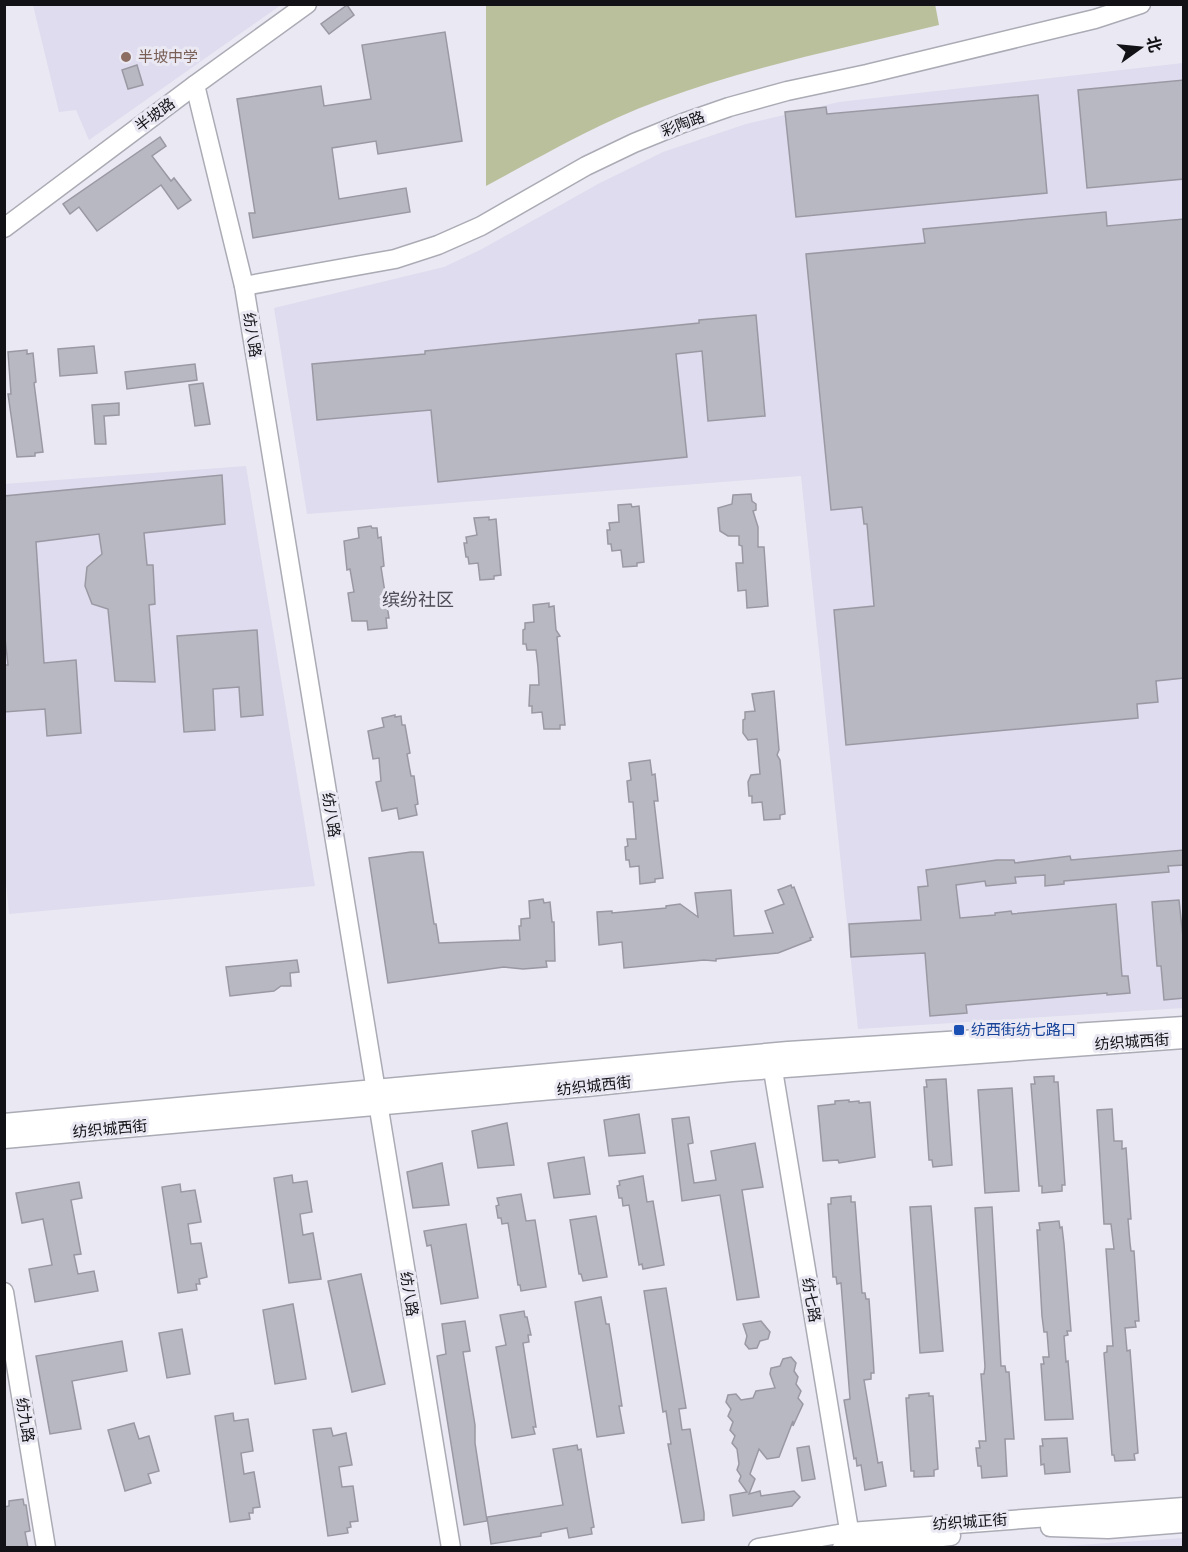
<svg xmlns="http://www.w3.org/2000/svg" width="1188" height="1552" viewBox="0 0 1188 1552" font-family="'Noto Sans','Noto Sans SC',sans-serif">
  <rect width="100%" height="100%" fill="#e9e8f3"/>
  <g fill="#dedcee">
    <polygon points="33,5 281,5 89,140 76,110 59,112"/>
    <polygon points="1183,63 1183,1008 858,1029 801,476 307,514 274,308 444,267 482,249 598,184 663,152 746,124 839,102"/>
    <polygon points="246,466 315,886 9,914 4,861 4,484"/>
    <polygon points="1183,1538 1183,1547 1050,1547"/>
  </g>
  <path fill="#bac09c" d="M 935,4 L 939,25 C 845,48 748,67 658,101 C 598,123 542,156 486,186 L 486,5 Z"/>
  <g fill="#b8b8c3" stroke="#9a99a3" stroke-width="1.5">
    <polygon points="347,5 354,15 329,34 321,24"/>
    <polygon points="445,32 462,141 378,154 376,141 332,148 339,199 406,188 410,212 253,238 249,213 255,213 237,99 321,86 324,106 371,99 362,45"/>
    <polygon points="137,65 143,85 128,89 122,70"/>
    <polygon points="1184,80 1184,179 1087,188 1078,90"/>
    <polygon points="1038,95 1047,193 796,217 785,112 826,107 827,114"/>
    <polygon points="160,137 166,146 152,156 171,181 174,178 191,200 178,209 161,185 97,231 79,207 70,214 63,204"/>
    <polygon points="1106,212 1107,226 1184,219 1184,678 1156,681 1158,702 1137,704 1138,718 846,745 834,610 874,606 867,524 864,524 862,507 831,510 806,254 925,243 923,229"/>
    <polygon points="756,315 765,416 708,421 702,351 676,354 687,457 438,482 431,410 317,420 312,364 425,354 425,351 699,323 699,320"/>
    <polygon points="94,346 97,373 60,376 58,349"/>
    <polygon points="27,350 27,354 33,353 36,382 34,383 43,452 35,453 35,456 17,457 8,394 11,394 8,352"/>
    <polygon points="195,364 197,380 127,389 125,372"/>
    <polygon points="203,383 210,424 195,426 189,385"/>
    <polygon points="119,403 119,415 104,416 106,444 95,444 92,405"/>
    <polygon points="222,475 225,524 144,533 147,565 153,565 155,604 149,605 155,682 115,681 108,609 92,604 85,586 87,567 102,554 99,534 36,542 44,663 76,660 81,733 47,736 45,709 4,712 4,665 8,665 4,629 4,496"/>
    <polygon points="751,494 752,501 756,504 756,510 753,511 758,527 758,547 764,547 768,606 747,608 746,590 738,591 736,563 743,563 742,546 739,545 739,536 728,536 720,531 718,508 732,504 733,495"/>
    <polygon points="631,504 632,507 639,506 644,562 637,563 637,566 623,567 621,550 612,551 611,544 608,544 607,530 610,530 609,523 619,522 618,505"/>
    <polygon points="489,517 489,520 496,519 501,575 494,576 494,579 480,580 478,563 469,564 468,557 466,557 464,543 467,543 466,537 477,535 474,518"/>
    <polygon points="371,526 372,528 377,528 378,538 381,537 384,566 381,567 389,618 386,618 387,628 368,630 367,621 352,621 348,593 354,592 350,569 347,570 344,541 359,538 358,528"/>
    <polygon points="549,603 549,607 554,606 556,630 560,636 557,637 565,725 560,725 560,729 544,729 542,712 532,713 532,706 529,706 530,685 539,685 538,667 536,650 527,650 526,644 523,644 523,630 525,629 525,623 534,622 533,605"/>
    <polygon points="257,630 263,715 241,717 239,687 213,689 215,730 184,732 177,636"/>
    <polygon points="774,691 779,750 777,755 780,760 785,814 780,815 780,819 764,820 762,802 752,803 752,796 749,796 748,782 751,775 760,774 757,739 748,740 743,733 743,720 745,719 745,712 755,711 752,694"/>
    <polygon points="395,715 395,717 401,716 402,725 405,725 410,753 407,754 411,776 414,776 418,804 415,805 417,815 399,819 397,808 382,811 376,782 381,781 379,758 373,759 368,731 384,727 382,718"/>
    <polygon points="650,760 652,775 655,774 658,801 654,801 663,878 655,879 655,882 640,884 639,866 630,867 629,860 626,860 625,847 628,846 627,839 636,839 633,802 629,802 627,781 631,780 629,763"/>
    <polygon points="1184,850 1184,865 1168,866 1169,872 1064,881 1064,884 1045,886 1045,875 1015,877 1016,883 986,886 985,881 956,885 960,918 995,915 995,913 1011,911 1012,914 1116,904 1122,976 1128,976 1130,993 1107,995 1107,993 966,1005 967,1013 930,1016 925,953 851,957 849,924 921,920 918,887 928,886 926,870 997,860 1014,860 1015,863 1070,856 1071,860"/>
    <polygon points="411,852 423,852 434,924 436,924 439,943 520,940 519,926 521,926 521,919 530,918 529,901 543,899 544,903 550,902 552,922 554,922 555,961 546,961 547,967 523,969 504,967 388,983 369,858"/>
    <polygon points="791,885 792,888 794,887 813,937 810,938 811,940 778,953 716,959 716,961 704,960 624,968 622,942 599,945 597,912 612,911 612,913 666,908 666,906 680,904 698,917 695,893 731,890 734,936 773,933 765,911 784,904 778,890"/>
    <polygon points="1179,900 1184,947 1184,998 1164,1000 1161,966 1157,966 1152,902"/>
    <polygon points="297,960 299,972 290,973 291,986 281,986 274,991 230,996 226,967"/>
    <polygon points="1054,1076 1054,1082 1058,1082 1065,1185 1062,1185 1062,1191 1042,1193 1042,1186 1039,1186 1031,1084 1035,1084 1034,1077"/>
    <polygon points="946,1079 952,1165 933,1167 932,1160 929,1160 924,1087 927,1087 926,1080"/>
    <polygon points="1012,1088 1019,1191 985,1193 978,1090"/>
    <polygon points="849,1100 849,1102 859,1101 859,1103 870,1102 875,1157 839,1163 838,1160 823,1161 818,1106 835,1104 835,1101"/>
    <polygon points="1112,1109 1114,1141 1122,1141 1122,1149 1126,1148 1131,1219 1128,1219 1130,1243 1131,1251 1134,1251 1139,1321 1135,1321 1136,1327 1125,1328 1127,1351 1130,1350 1138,1453 1134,1454 1135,1460 1115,1461 1114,1455 1112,1455 1104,1353 1107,1352 1107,1346 1113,1346 1106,1249 1114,1249 1111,1224 1104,1224 1097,1110"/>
    <polygon points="639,1114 645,1153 609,1156 604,1120"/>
    <polygon points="689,1117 693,1143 688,1144 694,1183 716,1180 711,1151 755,1143 763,1187 742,1190 759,1297 737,1300 720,1195 682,1201 672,1119"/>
    <polygon points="507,1123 514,1165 478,1168 472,1131"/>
    <polygon points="584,1157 590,1194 554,1198 548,1163"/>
    <polygon points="442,1163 449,1205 413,1208 407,1172"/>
    <polygon points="292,1175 293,1183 307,1181 312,1212 300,1214 303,1235 313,1233 321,1279 289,1283 274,1178"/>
    <polygon points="643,1176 647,1202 653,1201 664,1265 643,1269 642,1264 639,1265 629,1205 623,1206 622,1198 619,1198 617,1186 620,1185 619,1181"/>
    <polygon points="79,1182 82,1198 71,1200 81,1254 74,1255 78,1274 94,1271 98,1291 35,1302 29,1269 52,1265 43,1219 22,1223 16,1193"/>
    <polygon points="180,1184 181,1192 195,1190 201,1222 188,1224 191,1244 201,1243 207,1277 199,1279 200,1284 196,1284 197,1290 178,1293 162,1187"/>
    <polygon points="521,1194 526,1221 535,1220 546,1287 521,1291 520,1285 518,1285 508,1223 502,1224 501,1218 498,1218 496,1206 499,1205 497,1198"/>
    <polygon points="851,1196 851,1202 855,1202 862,1293 865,1293 866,1299 869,1299 873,1356 874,1373 871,1373 871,1379 864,1380 878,1463 882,1462 886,1486 865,1490 861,1465 857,1466 856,1458 854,1459 844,1400 850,1399 841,1283 837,1284 836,1277 833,1277 828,1204 831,1204 831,1198"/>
    <polygon points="931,1206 943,1351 920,1353 910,1207"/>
    <polygon points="992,1207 1001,1366 1005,1366 1006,1372 1009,1372 1014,1439 1005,1439 1007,1476 982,1478 981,1466 978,1466 976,1448 980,1448 979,1441 986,1441 981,1374 984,1374 985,1367 975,1208"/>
    <polygon points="596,1216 607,1277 583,1281 581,1274 579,1274 570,1220"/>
    <polygon points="1059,1221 1060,1228 1062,1227 1064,1244 1071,1331 1067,1331 1068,1335 1064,1336 1066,1362 1068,1361 1073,1419 1045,1420 1041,1364 1044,1364 1043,1357 1049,1357 1047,1332 1044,1332 1042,1316 1037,1230 1040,1230 1039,1223"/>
    <polygon points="466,1224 478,1298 441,1304 431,1245 427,1246 424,1231"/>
    <polygon points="361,1274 385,1384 352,1392 328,1281"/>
    <polygon points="666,1288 686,1408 679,1409 682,1430 690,1429 704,1513 704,1520 682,1523 668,1444 671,1444 666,1411 663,1412 644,1291"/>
    <polygon points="601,1297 606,1324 609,1324 612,1342 622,1406 619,1406 624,1433 597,1437 575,1302"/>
    <polygon points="293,1304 306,1379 275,1384 263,1310"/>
    <polygon points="524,1311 525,1317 527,1317 531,1335 528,1335 529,1342 523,1343 536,1427 533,1427 535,1434 512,1438 496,1347 506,1345 500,1315"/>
    <polygon points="465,1321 470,1351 463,1352 475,1425 475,1443 487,1521 464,1525 437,1356 446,1354 442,1324"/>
    <polygon points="761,1321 770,1332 768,1339 760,1341 757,1348 749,1349 745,1344 747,1336 743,1324"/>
    <polygon points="182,1329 190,1374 167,1378 159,1333"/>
    <polygon points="122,1341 127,1371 72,1381 81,1429 50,1434 36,1356"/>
    <polygon points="791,1357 796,1363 794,1371 798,1377 796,1384 801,1391 798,1398 803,1404 793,1426 793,1421 779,1457 767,1459 759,1449 750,1474 755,1479 749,1494 760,1491 761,1496 794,1491 800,1497 792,1506 733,1516 730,1495 747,1492 739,1481 741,1476 737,1470 739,1464 737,1449 732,1443 735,1436 730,1430 733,1422 728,1416 731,1409 726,1402 728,1395 736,1394 741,1400 753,1398 756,1391 775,1388 770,1374 771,1368 780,1366 783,1359"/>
    <polygon points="929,1393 929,1396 933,1396 938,1469 934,1470 934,1476 914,1477 914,1471 911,1471 906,1398 909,1398 909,1395"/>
    <polygon points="233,1413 234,1421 248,1419 253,1451 241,1453 244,1474 254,1472 260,1507 253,1508 253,1513 249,1513 250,1519 230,1522 215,1416"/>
    <polygon points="134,1423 139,1439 149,1436 159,1471 148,1474 151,1483 125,1491 108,1430"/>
    <polygon points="331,1428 333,1436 346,1433 352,1465 339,1467 342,1487 353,1486 358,1521 350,1522 351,1527 347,1528 348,1533 328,1536 313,1430"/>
    <polygon points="1067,1438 1070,1472 1045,1474 1044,1464 1041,1465 1040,1446 1043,1446 1042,1439"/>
    <polygon points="577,1445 578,1450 581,1449 587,1486 594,1527 591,1528 592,1534 569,1538 567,1528 541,1533 541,1536 491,1544 487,1517 563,1505 553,1449"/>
    <polygon points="809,1446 815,1479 802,1481 797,1448"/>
    <polygon points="23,1499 24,1505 26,1505 30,1531 25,1532 28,1548 4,1548 4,1507 9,1506 9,1501"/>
  </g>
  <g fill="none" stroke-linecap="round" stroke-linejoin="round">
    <defs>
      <g id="minor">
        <polyline points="195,85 244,286 451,1548"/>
        <polyline points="4,228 195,85 307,4"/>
        <polyline points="244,286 395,259 438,245 481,226 586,166 634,143 683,123 729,107 787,91 867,74 1095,19 1141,4"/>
        <polyline points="771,1058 852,1548"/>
        <polyline points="4,1123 788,1051 1184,1026"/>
        <polyline points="4,1139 587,1087 732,1072 1184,1039"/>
        <polyline points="4,1292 46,1548"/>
        <polyline points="1050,1527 1108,1529 1184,1523"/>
        <polyline points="758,1548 850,1532 1184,1507"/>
        <polyline points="842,1548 951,1536"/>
      </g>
    </defs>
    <use href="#minor" stroke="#ababb5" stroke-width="21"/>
    <use href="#minor" stroke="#fff" stroke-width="18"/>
  </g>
  <circle fill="#8d6e63" stroke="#e9e8f3" stroke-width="2" cx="126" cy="57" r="6"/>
  <rect fill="#1a4fb4" stroke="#e9e8f3" stroke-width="2" x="953" y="1024" width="12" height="12" rx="3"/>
  <g text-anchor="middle" stroke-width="6" stroke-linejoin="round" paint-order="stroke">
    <g font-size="15" fill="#785e54" stroke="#e9e8f3" text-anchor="start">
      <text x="138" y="62">半坡中学</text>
    </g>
    <g font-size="15" fill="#121115" stroke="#e9e8f3">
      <text transform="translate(155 115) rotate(-37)" y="5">半坡路</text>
      <text transform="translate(683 124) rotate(-21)" y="5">彩陶路</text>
      <text transform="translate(252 335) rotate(81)" y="5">纺八路</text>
      <text transform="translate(331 815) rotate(81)" y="5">纺八路</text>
      <text transform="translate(1132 1042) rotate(-4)" y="5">纺织城西街</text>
      <text transform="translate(594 1086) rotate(-6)" y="5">纺织城西街</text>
      <text transform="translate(110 1129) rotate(-5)" y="5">纺织城西街</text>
      <text transform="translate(409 1294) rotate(81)" y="5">纺八路</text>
      <text transform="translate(811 1300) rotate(80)" y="5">纺七路</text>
      <text transform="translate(25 1420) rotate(81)" y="5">纺九路</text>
      <text transform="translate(970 1522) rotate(-4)" y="5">纺织城正街</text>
    </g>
    <g font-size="15" fill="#164399" stroke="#e9e8f3" text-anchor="start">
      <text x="971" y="1035">纺西街纺七路口</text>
    </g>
    <g font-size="18" fill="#4e4d56" stroke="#e9e8f3">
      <text x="418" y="606">缤纷社区</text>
    </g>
  </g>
  <rect width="1188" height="1552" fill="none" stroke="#121115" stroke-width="12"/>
  <g transform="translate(1140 48) rotate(75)" stroke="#e9e8f3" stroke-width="4.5" paint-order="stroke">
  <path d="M0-4.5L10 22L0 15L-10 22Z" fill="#121115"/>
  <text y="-9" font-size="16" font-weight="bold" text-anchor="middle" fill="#121115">北</text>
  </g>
</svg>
